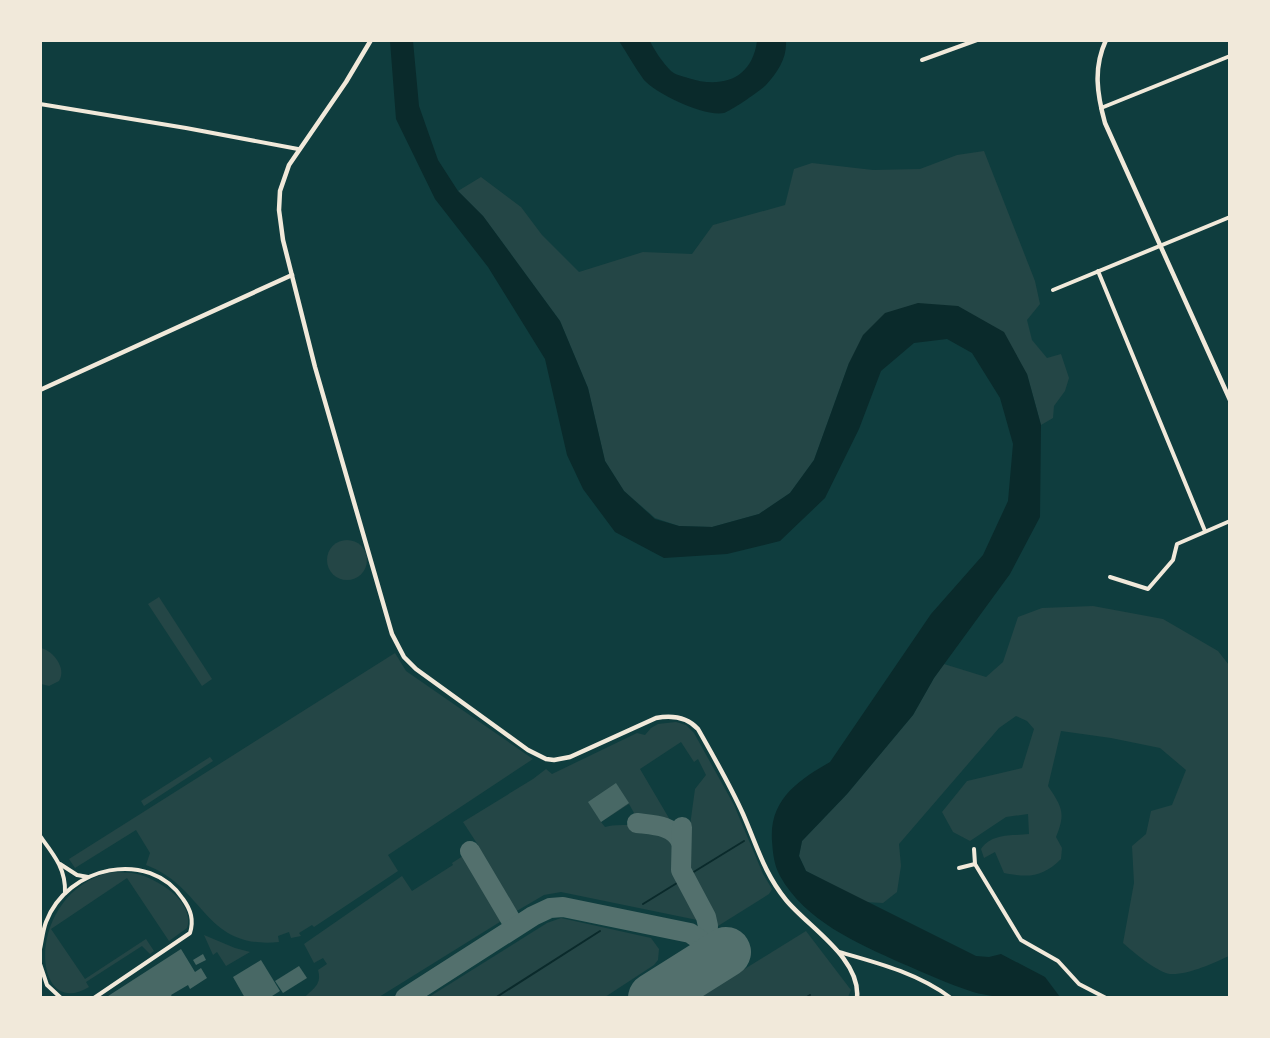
<svg xmlns="http://www.w3.org/2000/svg" width="1270" height="1038" viewBox="0 0 1270 1038" font-family="'DM Sans',sans-serif">
  <rect width="100%" height="100%" fill="#0f3d3e"/>
  <g fill="#244646">
    <polygon points="984,151 1035,281 1040,304 1027,320 1032,340 1047,358 1061,354 1069,378 1065,391 1054,406 1053,418 1041,425 1027,374 958,306 849,363 814,460 790,493 759,514 712,527 679,526 655,518 624,491 605,461 588,388 560,321 483,216 458,191 481,177 521,207 542,235 579,272 643,252 692,254 713,225 785,205 794,169 812,163 873,170 920,169 957,155"/>
    <circle cx="347" cy="560" r="20"/>
    <polygon points="159,597 212,679 202,686 148,604"/>
    <path d="M 1093,606 L 1163,619 L 1218,651 L 1229,665 L 1229,956 C 1213,963 1189,975 1170,974 C 1157,972 1133,952 1123,943 L 1134,883 L 1132,846 L 1146,834 L 1151,811 L 1172,805 L 1186,770 L 1160,748 L 1111,738 L 1061,731 L 1048,786 C 1062,807 1066,813 1056,837 L 1062,848 L 1061,859 C 1043,877 1029,878 1004,873 L 995,852 L 984,858 L 981,849 C 992,833 1012,836 1029,834 L 1028,814 L 1006,817 L 970,841 L 953,832 L 942,812 L 967,781 L 1022,768 L 1034,729 L 1027,721 L 1016,716 L 999,728 L 899,844 L 901,866 L 897,892 L 883,903 L 865,902 L 806,871 L 799,856 L 802,841 L 847,794 L 913,715 L 934,678 L 944,664 L 986,677 L 1003,662 L 1018,617 L 1042,608 Z"/>
    <path d="M 41,648 C 53,651 67,668 59,681 L 49,686 L 41,684 Z"/>
    <path d="M 395,653 L 406,671 L 533,759 L 388,855 L 398,871 L 314,927 L 312,925 L 299,933 L 301,936 L 291,938 L 289,932 L 278,936 L 279,942 C 204,950 205,887 146,865 L 150,853 L 136,830 L 75,868 L 69,859 Z"/>
    <path d="M 676,722 L 686,725 L 694,733 L 734,805 L 763,874 L 772,889 L 769,894 L 718,926 L 689,874 L 685,862 L 695,789 L 706,775 L 698,759 L 694,762 L 681,742 L 640,769 L 673,825 L 638,820 L 629,804 L 601,822 L 605,827 C 619,822 670,826 675,842 C 679,851 674,863 678,875 C 683,891 697,905 702,921 L 561,892 L 544,895 L 515,912 L 512,911 L 473,849 L 478,845 L 463,822 L 533,779 L 546,769 L 552,774 L 637,733 L 645,735 L 651,728 L 658,724 Z"/>
    <polygon points="210,757 213,761 144,806 141,801"/>
    <path d="M 466,854 L 503,916 L 503,920 L 379,997 L 305,997 C 314,988 322,984 318,970 L 327,964 L 323,958 L 314,963 L 304,944 L 402,876 L 412,891 L 453,865 L 452,863 Z"/>
    <path d="M 132,873 C 154,876 196,901 187,928 L 169,941 L 127,878 L 51,929 L 85,979 L 146,939 L 154,951 L 150,954 L 142,946 L 86,982 L 89,987 C 32,1022 24,900 104,874 C 113,871 123,873 132,873 Z"/>
    <polygon points="561,918 651,938 659,949 658,960 654,965 605,997 429,997 547,923"/>
    <polygon points="806,931 851,990 848,997 699,997"/>
    <polygon points="204,935 235,948 250,952 226,966 217,952 213,955"/>
  </g>
  <g fill="#0a2a2b">
    <path d="M 390,41 L 413,41 L 419,106 L 438,160 L 458,191 L 483,216 L 560,321 L 588,388 L 605,461 L 624,491 L 655,519 L 679,526 L 712,527 L 759,514 L 790,493 L 814,460 L 849,363 L 863,335 L 885,313 L 918,303 L 958,306 L 1004,332 L 1027,374 L 1041,425 L 1040,517 L 1010,574 L 934,678 L 913,715 L 847,794 L 802,841 L 799,856 L 806,871 L 976,956 L 989,957 L 1001,954 L 1045,977 L 1060,997 C 1032,998 1001,1000 973,992 C 948,984 925,973 901,963 C 857,943 805,921 780,876 C 774,865 773,854 772,841 C 769,799 799,780 830,762 L 931,614 L 983,555 L 1008,501 L 1013,444 L 1000,398 L 972,353 L 947,339 L 914,343 L 881,371 L 859,429 L 825,498 L 780,541 L 727,554 L 664,558 L 615,532 L 583,489 L 567,455 L 545,359 L 488,267 L 435,199 L 396,119 Z"/>
    <path d="M 619,41 L 650,41 C 654,50 663,63 671,71 C 675,75 683,76 688,78 C 722,89 752,79 757,41 L 786,41 C 787,58 778,72 766,85 C 760,91 731,111 724,113 C 704,117 657,94 644,80 C 635,68 627,53 619,41 Z"/>
  </g>
  <g fill="none" stroke-linecap="round" stroke-linejoin="round">
    <g stroke="#0a2a2b" stroke-width="2">
      <polyline points="692,873 744,841"/>
      <polyline points="643,904 677,883"/>
      <polyline points="495,998 600,931"/>
      <polyline points="805,998 810,995"/>
    </g>
    <g stroke="#53706d" stroke-width="20">
      <path d="M 637,823 C 653,825 674,825 681,842"/>
      <polyline points="682,827 681,870 706,917 708,926 706,955"/>
      <polyline points="470,851 515,927"/>
      <polyline points="405,998 533,916 550,908 563,907 690,933 703,942 706,947 706,955 704,963 697,969"/>
    </g>
    <polyline stroke="#53706d" stroke-width="50" points="653,998 726,952"/>
  </g>
  <g fill="#486865">
    <polygon points="616,783 629,803 601,822 588,802"/>
    <polygon points="181,949 195,972 201,968 207,978 190,989 188,985 171,995 173,998 105,998"/>
    <polygon points="203,954 206,960 196,965 193,960"/>
    <polygon points="261,960 280,991 269,998 245,998 233,977"/>
    <polygon points="299,966 307,978 283,993 275,981"/>
  </g>
  <g fill="none" stroke-linecap="round" stroke-linejoin="round">
    <g stroke="#f1e9da" stroke-width="4">
      <polyline points="922,60 977,40"/>
      <polyline points="40,104 186,128 298,149"/>
      <polyline points="1101,108 1230,56"/>
      <polyline points="1098,271 1205,531"/>
      <polyline points="1053,290 1230,217"/>
      <polyline points="1110,577 1148,589 1173,560 1177,544 1230,521"/>
      <path d="M 40,836 C 54,855 66,869 65,893"/>
      <polyline points="974,849 975,864 1021,940 1058,961 1079,984 1106,998"/>
      <polyline points="60,864 77,875 88,877"/>
      <polyline points="959,868 975,864"/>
      <path d="M 40,949 C 42,940 43,930 46,922 C 67,866 149,848 183,899 C 191,910 194,920 190,933 L 94,998"/>
      <path d="M 839,952 C 878,963 917,973 951,998"/>
      <polyline points="40,964 47,985 61,998"/>
    </g>
    <g stroke="#f1e9da" stroke-width="4.5">
      <path d="M 371,40 L 346,82 L 289,165 L 280,191 L 279,210 L 283,240 L 315,367 L 392,634 L 404,657 L 416,669 L 528,750 L 546,759 L 554,760 L 570,757 L 656,718 C 672,715 687,717 698,729 C 714,757 730,785 743,814 C 757,846 764,873 786,900 C 808,927 861,958 857,998"/>
      <path d="M 1106,40 C 1093,68 1097,94 1105,123 L 1230,400"/>
      <polyline points="40,390 292,275"/>
    </g>
  </g>
  <rect width="1270" height="1038" fill="none" stroke="#f1e9da" stroke-width="84"/>
</svg>
